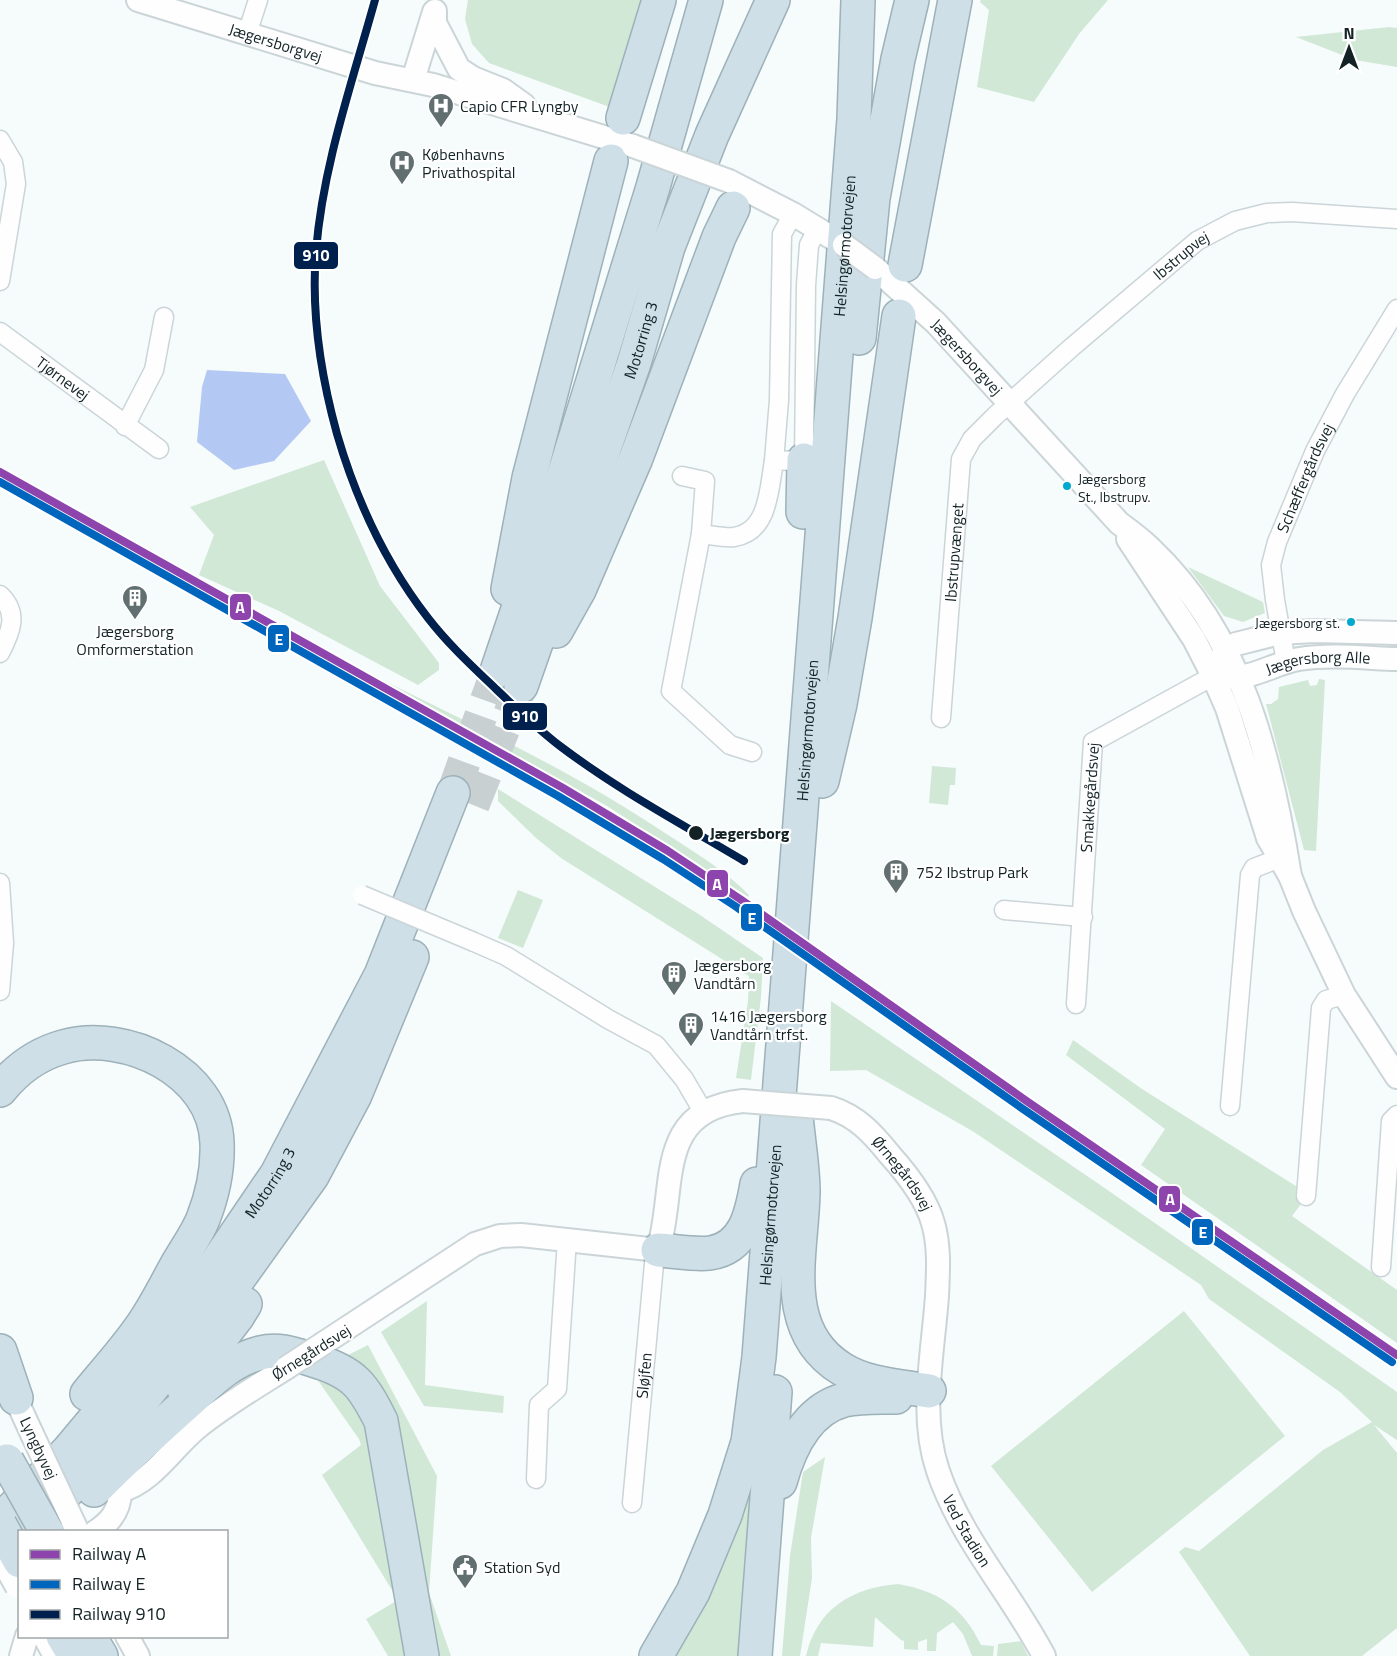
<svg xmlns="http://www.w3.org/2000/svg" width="1397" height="1656" viewBox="0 0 1397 1656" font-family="'Titillium Web',sans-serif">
  <rect width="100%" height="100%" fill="#f6fbfc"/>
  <g fill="#d1e8d7">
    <polygon points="468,0 650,0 615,109 489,63 472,44 465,19"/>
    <polygon points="981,0 1108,0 1079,34 1034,102 977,87 989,10 980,2"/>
    <polygon points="1389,27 1397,28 1397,67 1355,60 1296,37"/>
    <polygon points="324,460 380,586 439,663 439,670 418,685 279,611 199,575 214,535 190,507"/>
    <polygon points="1188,567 1263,602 1265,613 1243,622 1224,616"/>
    <path d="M 340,659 C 450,714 563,765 665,833 C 694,852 725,870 749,895 L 748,897 L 607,806 Z"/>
    <polygon points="1319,679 1325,680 1316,851 1304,850 1266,704 1271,704 1278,699 1279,687 1308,680 1310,686 1317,685"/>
    <polygon points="932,766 956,768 955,785 950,785 948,805 929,803"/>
    <polygon points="498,789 700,915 763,958 761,997 751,1080 736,1078 748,1001 749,976 561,858 536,838 498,801"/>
    <polygon points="518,890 543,900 523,948 498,938"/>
    <polygon points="831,1001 1109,1191 1397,1392 1397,1440 1374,1425 1397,1453 1397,1628 1362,1656 1250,1656 1179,1552 1185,1547 1199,1551 1323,1450 1372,1422 1340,1392 1209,1299 1201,1285 974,1132 866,1070 830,1071"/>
    <polygon points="1073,1040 1142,1089 1299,1188 1301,1204 1292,1216 1397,1290 1397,1343 1141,1165 1165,1129 1066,1055"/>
    <polygon points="427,1301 425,1385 504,1396 503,1413 424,1406 381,1332"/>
    <polygon points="1184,1311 1285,1436 1092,1592 991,1466"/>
    <polygon points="368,1345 437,1476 429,1593 451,1656 428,1656 399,1473 344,1357"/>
    <polygon points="312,1372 366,1405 412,1656 388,1656 366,1619 398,1600 322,1475 361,1445 359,1439"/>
    <polygon points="763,1419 746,1656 673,1656"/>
    <polygon points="825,1457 811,1538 812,1578 800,1656 782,1656 790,1556 803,1472"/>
    <path d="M 898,1584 C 938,1591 963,1607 981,1645 L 994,1646 L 993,1656 L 972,1656 L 963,1634 L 953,1622 L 937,1633 L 936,1651 L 927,1651 L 927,1639 L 918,1642 L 918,1650 L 904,1649 L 904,1641 L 901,1640 L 875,1617 L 873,1647 L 821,1643 L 818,1656 L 806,1656 C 817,1609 851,1588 898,1584 Z"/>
    <polygon points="1021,1641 1028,1656 997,1656 998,1644"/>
  </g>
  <polygon fill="#b3c9f4" points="207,370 285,374 311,421 274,461 234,470 197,442 202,387"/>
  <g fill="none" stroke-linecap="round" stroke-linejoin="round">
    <g stroke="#c9d0d1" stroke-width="33" stroke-dasharray="33 16" stroke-linecap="butt">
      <polyline points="453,793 497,671"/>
      <polyline points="473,805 521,686"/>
    </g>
    <defs>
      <g id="minor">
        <polyline points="247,34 258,0"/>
        <polyline points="0,140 13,162 16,184 0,281"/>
        <path id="s1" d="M 0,332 L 159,449"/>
        <polyline points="125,426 154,370 164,317"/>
        <polyline points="774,461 779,400 782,234 793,214"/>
        <polyline points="682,476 705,481 701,534 671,691 730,745 752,752"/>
        <path d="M 701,534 C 711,535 724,538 734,537 C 769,532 769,488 774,461 L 804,460 L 806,285 L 809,245 L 818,228"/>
        <path d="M 0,595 C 19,613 11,632 0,653"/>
        <path id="s2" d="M 1286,662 L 1275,600 L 1271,565 L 1277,542 L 1315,451 L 1345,394 L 1397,309"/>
        <path id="s3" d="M 941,718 L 961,459 L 972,439 L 995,416 L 1072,347 L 1197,241 L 1235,221 L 1267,213 L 1292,212 L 1397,219"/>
        <polyline points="0,883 4,943 0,991"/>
        <polyline points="1004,910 1083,917"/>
        <polyline points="474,942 506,956 608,1019 656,1045 684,1079 704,1113"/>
        <path id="s4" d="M 1076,1004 L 1093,742 L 1213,676"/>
        <polyline points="1230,1106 1250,875 1254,868 1280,858"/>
        <polyline points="1306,1196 1321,1008 1326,1000 1344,995"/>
        <polyline points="1381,1267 1391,1121 1397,1115"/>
        <polyline points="536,1479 539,1405 557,1389 567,1240"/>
        <path id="s5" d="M 632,1503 L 654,1264 L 658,1250"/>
      </g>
      <g id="tertiary">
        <path id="s6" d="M 138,0 L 375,73 L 433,85 L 633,146"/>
        <polyline points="435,11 435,23 459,69 473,78 503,90 524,105"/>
        <polyline points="413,80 434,12"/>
        <polyline points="729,181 793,214 844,245"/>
        <path id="s7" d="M 875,268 L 936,323 L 1119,523 C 1130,531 1141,539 1151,549 C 1242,635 1271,757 1290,876"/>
        <polyline points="1128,539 1194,639 1213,676 1227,708 1268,838 1290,876 1304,911 1344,995 1397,1077"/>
        <polyline points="1220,662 1226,649 1236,644 1280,633 1314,631 1397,633"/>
        <path id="s8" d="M 1228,677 C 1253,679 1275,663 1299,659 C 1331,654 1365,658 1397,659"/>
        <path id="s9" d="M 831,1108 C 857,1116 873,1134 890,1155 C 907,1174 926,1198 933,1223 C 940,1247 938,1272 937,1296 C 933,1353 919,1416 938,1471 C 961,1539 1011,1593 1044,1656"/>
        <path d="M 324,1343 L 475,1244 L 500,1236 L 521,1235 L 658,1250 C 677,1190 653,1110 743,1101"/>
        <polyline points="10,1386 32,1434"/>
        <path d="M 95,1532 C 111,1522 120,1510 120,1491 C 153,1482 172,1448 198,1427 C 225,1405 256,1387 286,1368"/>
        <polyline points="44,1636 55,1656"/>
        <polyline points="127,1636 138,1656"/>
        <polyline points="21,1656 27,1636"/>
      </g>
      <g id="motorway">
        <polyline points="623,118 659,0"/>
        <polyline points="905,265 955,0"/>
        <polyline points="859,338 873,198 898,59 912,0"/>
        <polyline points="803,512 804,460"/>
        <polyline points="508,589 529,478 611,161"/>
        <polyline points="556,631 579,590 636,458 719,237 733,208"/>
        <polyline points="497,671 567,465 653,187 706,0"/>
        <path id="s10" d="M 521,686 L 634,363 L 668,247 L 712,135 L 773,0"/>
        <polyline points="822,781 840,704 855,618 899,316"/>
        <path d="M 0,1090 C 16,1070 38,1054 63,1047 C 126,1029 215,1072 217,1143 C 218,1168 212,1196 203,1219 C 197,1234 186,1249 178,1263 C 168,1281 158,1301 147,1318 C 130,1345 107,1369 87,1394"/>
        <path d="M 796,1115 C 798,1140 803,1167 803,1192 C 802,1253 778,1330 842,1369 C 868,1385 900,1386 929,1391"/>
        <path d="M 658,1250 C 675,1251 694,1255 710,1253 C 745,1248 752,1213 757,1184"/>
        <polyline points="0,1351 16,1398"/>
        <polyline points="183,1387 237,1317 245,1304"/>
        <path d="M 780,1482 C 789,1449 806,1410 844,1400 C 861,1396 879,1397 896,1397"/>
        <path d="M 94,1490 C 123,1461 152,1434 181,1408 C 205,1387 228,1361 260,1353 C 279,1348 294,1354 313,1360 C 354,1372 363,1385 381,1421 L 422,1656"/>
        <path id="s11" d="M 0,1521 L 68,1451 L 177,1321 L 277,1174 L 381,975 L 453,793"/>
        <polyline points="28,1532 81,1477 236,1282 312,1176 355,1095 412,957"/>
        <polyline points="63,1636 75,1656"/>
        <polyline points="89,1636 101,1656"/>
        <path id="s12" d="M 656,1656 L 693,1592 L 725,1515 L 748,1442 L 759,1357 L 854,119 L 858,0"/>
        <polyline points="755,1656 775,1392"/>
      </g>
    </defs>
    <use href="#minor" stroke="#cbd5d7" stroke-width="21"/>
    <use href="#tertiary" stroke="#cbd5d7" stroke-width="26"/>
    <use href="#motorway" stroke="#9db1b9" stroke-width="36"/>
    <use href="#minor" stroke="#fefeff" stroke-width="18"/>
    <use href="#tertiary" stroke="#fefeff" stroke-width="22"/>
    <use href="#motorway" stroke="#cedfe7" stroke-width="33"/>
    <defs>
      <polyline id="minor-bridge" points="362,895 474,942"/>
      <g id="tertiary-bridge">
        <polyline points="633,146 729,181"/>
        <polyline points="844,245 875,268"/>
        <polyline points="743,1101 831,1108"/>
        <polyline points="286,1368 324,1343"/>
        <polyline points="32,1434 76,1528"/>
        <polyline points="0,1556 17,1587"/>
      </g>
      <g id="motorway-bridge">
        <polyline points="7,1461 47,1532"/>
        <polyline points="0,1525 20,1561"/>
      </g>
    </defs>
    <use href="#minor-bridge" stroke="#cbd5d7" stroke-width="21" stroke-linecap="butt"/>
    <use href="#tertiary-bridge" stroke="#cbd5d7" stroke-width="26" stroke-linecap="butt"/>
    <use href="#motorway-bridge" stroke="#9db1b9" stroke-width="36" stroke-linecap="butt"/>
    <use href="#minor-bridge" stroke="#fefeff" stroke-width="18"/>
    <use href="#tertiary-bridge" stroke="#fefeff" stroke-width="22"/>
    <use href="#motorway-bridge" stroke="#cedfe7" stroke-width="33"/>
    <defs>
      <polyline id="rail-1" points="0,472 563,788 668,851 740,899 1028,1102 1397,1355"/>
      <polyline id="rail-2" points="0,482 558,796 663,859 735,906 1023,1109 1392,1362"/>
      <path id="rail-3" d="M 375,0 C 352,83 323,165 316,251 C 311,312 321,376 337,434 C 356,499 386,564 428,618 C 448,644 473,667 497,690 C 518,710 538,729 560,746 C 618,790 682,824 744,861"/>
    </defs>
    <use href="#rail-1" stroke="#fff" stroke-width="12"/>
    <use href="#rail-2" stroke="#fff" stroke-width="12"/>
    <use href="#rail-3" stroke="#fff" stroke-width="12"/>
    <use href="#rail-1" stroke="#8e44ad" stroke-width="8"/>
    <use href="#rail-2" stroke="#0065bd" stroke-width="8"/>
    <use href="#rail-3" stroke="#00214d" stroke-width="8"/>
  </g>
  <defs>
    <symbol id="hospital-pin" viewBox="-11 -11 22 30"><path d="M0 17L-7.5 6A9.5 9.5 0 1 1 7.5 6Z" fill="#626f70" stroke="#fff"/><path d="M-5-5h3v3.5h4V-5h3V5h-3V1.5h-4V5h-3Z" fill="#fff"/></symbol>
    <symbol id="building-pin" viewBox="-11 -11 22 30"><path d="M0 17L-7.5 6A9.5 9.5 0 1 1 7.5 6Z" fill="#626f70" stroke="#fff"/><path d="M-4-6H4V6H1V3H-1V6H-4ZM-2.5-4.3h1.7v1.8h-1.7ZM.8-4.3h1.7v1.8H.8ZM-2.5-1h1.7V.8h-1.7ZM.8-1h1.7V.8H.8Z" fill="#fff"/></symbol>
    <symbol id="civic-pin" viewBox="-11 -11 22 30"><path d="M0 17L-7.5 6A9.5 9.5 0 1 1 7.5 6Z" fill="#626f70" stroke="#fff"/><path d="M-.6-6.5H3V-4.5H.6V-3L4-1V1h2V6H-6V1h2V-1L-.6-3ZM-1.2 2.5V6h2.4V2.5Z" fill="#fff"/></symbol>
  </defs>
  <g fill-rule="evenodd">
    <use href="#hospital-pin" x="426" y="91" width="30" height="40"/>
    <use href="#hospital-pin" x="387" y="148" width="30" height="40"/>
    <use href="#building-pin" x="120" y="583" width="30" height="40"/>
    <use href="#building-pin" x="881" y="857" width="30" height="40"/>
    <use href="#building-pin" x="659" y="959" width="30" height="40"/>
    <use href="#building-pin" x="676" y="1010" width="30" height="40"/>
    <use href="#civic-pin" x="450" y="1552" width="30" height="40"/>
  </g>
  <g fill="#00a9ce" stroke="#fff" stroke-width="2">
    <circle cx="1067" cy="486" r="5"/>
    <circle cx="1351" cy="622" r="5"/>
  </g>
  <circle fill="#132325" stroke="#fff" stroke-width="2" cx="696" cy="833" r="8"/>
  <g text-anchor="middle" stroke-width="4.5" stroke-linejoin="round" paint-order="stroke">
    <g font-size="14" fill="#132325" stroke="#fff" text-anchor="start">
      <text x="1078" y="484">Jægersborg<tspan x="1078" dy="18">St., Ibstrupv.</tspan></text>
      <text x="1340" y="628" text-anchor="end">Jægersborg st.</text>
    </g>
    <g font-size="16" fill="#132325" stroke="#fff">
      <text dy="6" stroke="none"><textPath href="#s6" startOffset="144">Jægersborgvej</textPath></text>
      <text dy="6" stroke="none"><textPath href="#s12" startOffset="1434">Helsingørmotorvejen</textPath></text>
      <text dy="6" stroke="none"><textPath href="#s3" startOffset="561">Ibstrupvej</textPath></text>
      <text dy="6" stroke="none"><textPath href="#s10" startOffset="366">Motorring 3</textPath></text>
      <text dy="6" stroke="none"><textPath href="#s7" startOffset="128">Jægersborgvej</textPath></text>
      <text dy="6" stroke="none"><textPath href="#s1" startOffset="78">Tjørnevej</textPath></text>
      <text dy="6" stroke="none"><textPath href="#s2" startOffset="192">Schæffergårdsvej</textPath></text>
      <text dy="6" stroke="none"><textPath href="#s3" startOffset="166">Ibstrupvænget</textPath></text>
      <text dy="6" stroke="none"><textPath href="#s8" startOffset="92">Jægersborg Alle</textPath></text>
      <text dy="6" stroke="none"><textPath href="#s12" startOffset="948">Helsingørmotorvejen</textPath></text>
      <text dy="6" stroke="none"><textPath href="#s4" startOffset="207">Smakkegårdsvej</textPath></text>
      <text dy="6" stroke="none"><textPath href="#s9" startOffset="99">Ørnegårdsvej</textPath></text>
      <text dy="6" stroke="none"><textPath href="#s11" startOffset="434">Motorring 3</textPath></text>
      <text dy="6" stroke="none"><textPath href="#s12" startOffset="462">Helsingørmotorvejen</textPath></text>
      <text transform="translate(311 1352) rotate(-32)" y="6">Ørnegårdsvej</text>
      <text dy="6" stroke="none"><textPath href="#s5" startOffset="128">Sløjfen</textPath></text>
      <text transform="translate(39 1448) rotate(65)" y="6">Lyngbyvej</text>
      <text dy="6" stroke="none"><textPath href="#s9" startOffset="474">Ved Stadion</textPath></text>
    </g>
    <g font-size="16" fill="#132325" stroke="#fff" text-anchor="start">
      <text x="460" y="112">Capio CFR Lyngby</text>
      <text x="422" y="160">Københavns<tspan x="422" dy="18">Privathospital</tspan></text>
      <text x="135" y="637" text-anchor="middle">Jægersborg<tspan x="135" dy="18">Omformerstation</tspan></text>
      <text x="916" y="878">752 Ibstrup Park</text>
      <text x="694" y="971">Jægersborg<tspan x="694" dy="18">Vandtårn</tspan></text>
      <text x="710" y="1022">1416 Jægersborg<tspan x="710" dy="18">Vandtårn trfst.</tspan></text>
      <text x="484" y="1573">Station Syd</text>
    </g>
    <g font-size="16" font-weight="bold" fill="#132325" stroke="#fff" text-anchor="start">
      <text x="710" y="839">Jægersborg</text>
    </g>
  </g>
  <g stroke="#fff" stroke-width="2">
    <rect x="293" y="241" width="46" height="29" rx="6" fill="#00214d"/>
    <rect x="229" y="593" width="23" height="28" rx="6" fill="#8e44ad"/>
    <rect x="267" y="624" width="23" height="29" rx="6" fill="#0065bd"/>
    <rect x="502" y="702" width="46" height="29" rx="6" fill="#00214d"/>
    <rect x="706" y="869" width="23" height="29" rx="6" fill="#8e44ad"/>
    <rect x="740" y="903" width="23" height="29" rx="6" fill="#0065bd"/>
    <rect x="1158" y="1185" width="23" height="28" rx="6" fill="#8e44ad"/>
    <rect x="1191" y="1218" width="23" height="28" rx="6" fill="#0065bd"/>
  </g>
  <g font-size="16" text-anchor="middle" font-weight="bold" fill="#fff">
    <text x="316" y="261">910</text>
    <text x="240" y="613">A</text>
    <text x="279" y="645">E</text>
    <text x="525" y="722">910</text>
    <text x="717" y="890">A</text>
    <text x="752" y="924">E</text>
    <text x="1170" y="1205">A</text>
    <text x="1203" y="1238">E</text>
  </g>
  <rect x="18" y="1530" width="210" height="108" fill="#ffffff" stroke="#a1a7a8" stroke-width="1.5"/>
  <rect x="30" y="1550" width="30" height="9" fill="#8e44ad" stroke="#a1a7a8" stroke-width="1.5"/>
  <text x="72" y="1560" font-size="18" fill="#132325">Railway A</text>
  <rect x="30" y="1580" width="30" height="9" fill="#0065bd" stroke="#a1a7a8" stroke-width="1.5"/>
  <text x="72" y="1590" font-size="18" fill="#132325">Railway E</text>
  <rect x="30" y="1610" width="30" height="9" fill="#00214d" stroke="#a1a7a8" stroke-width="1.5"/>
  <text x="72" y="1620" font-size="18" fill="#132325">Railway 910</text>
  <g transform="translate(1349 48)" stroke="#ffffff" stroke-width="4.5" paint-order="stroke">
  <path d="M0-4.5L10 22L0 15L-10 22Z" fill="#132325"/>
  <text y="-9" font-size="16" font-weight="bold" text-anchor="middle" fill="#132325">N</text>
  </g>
</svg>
